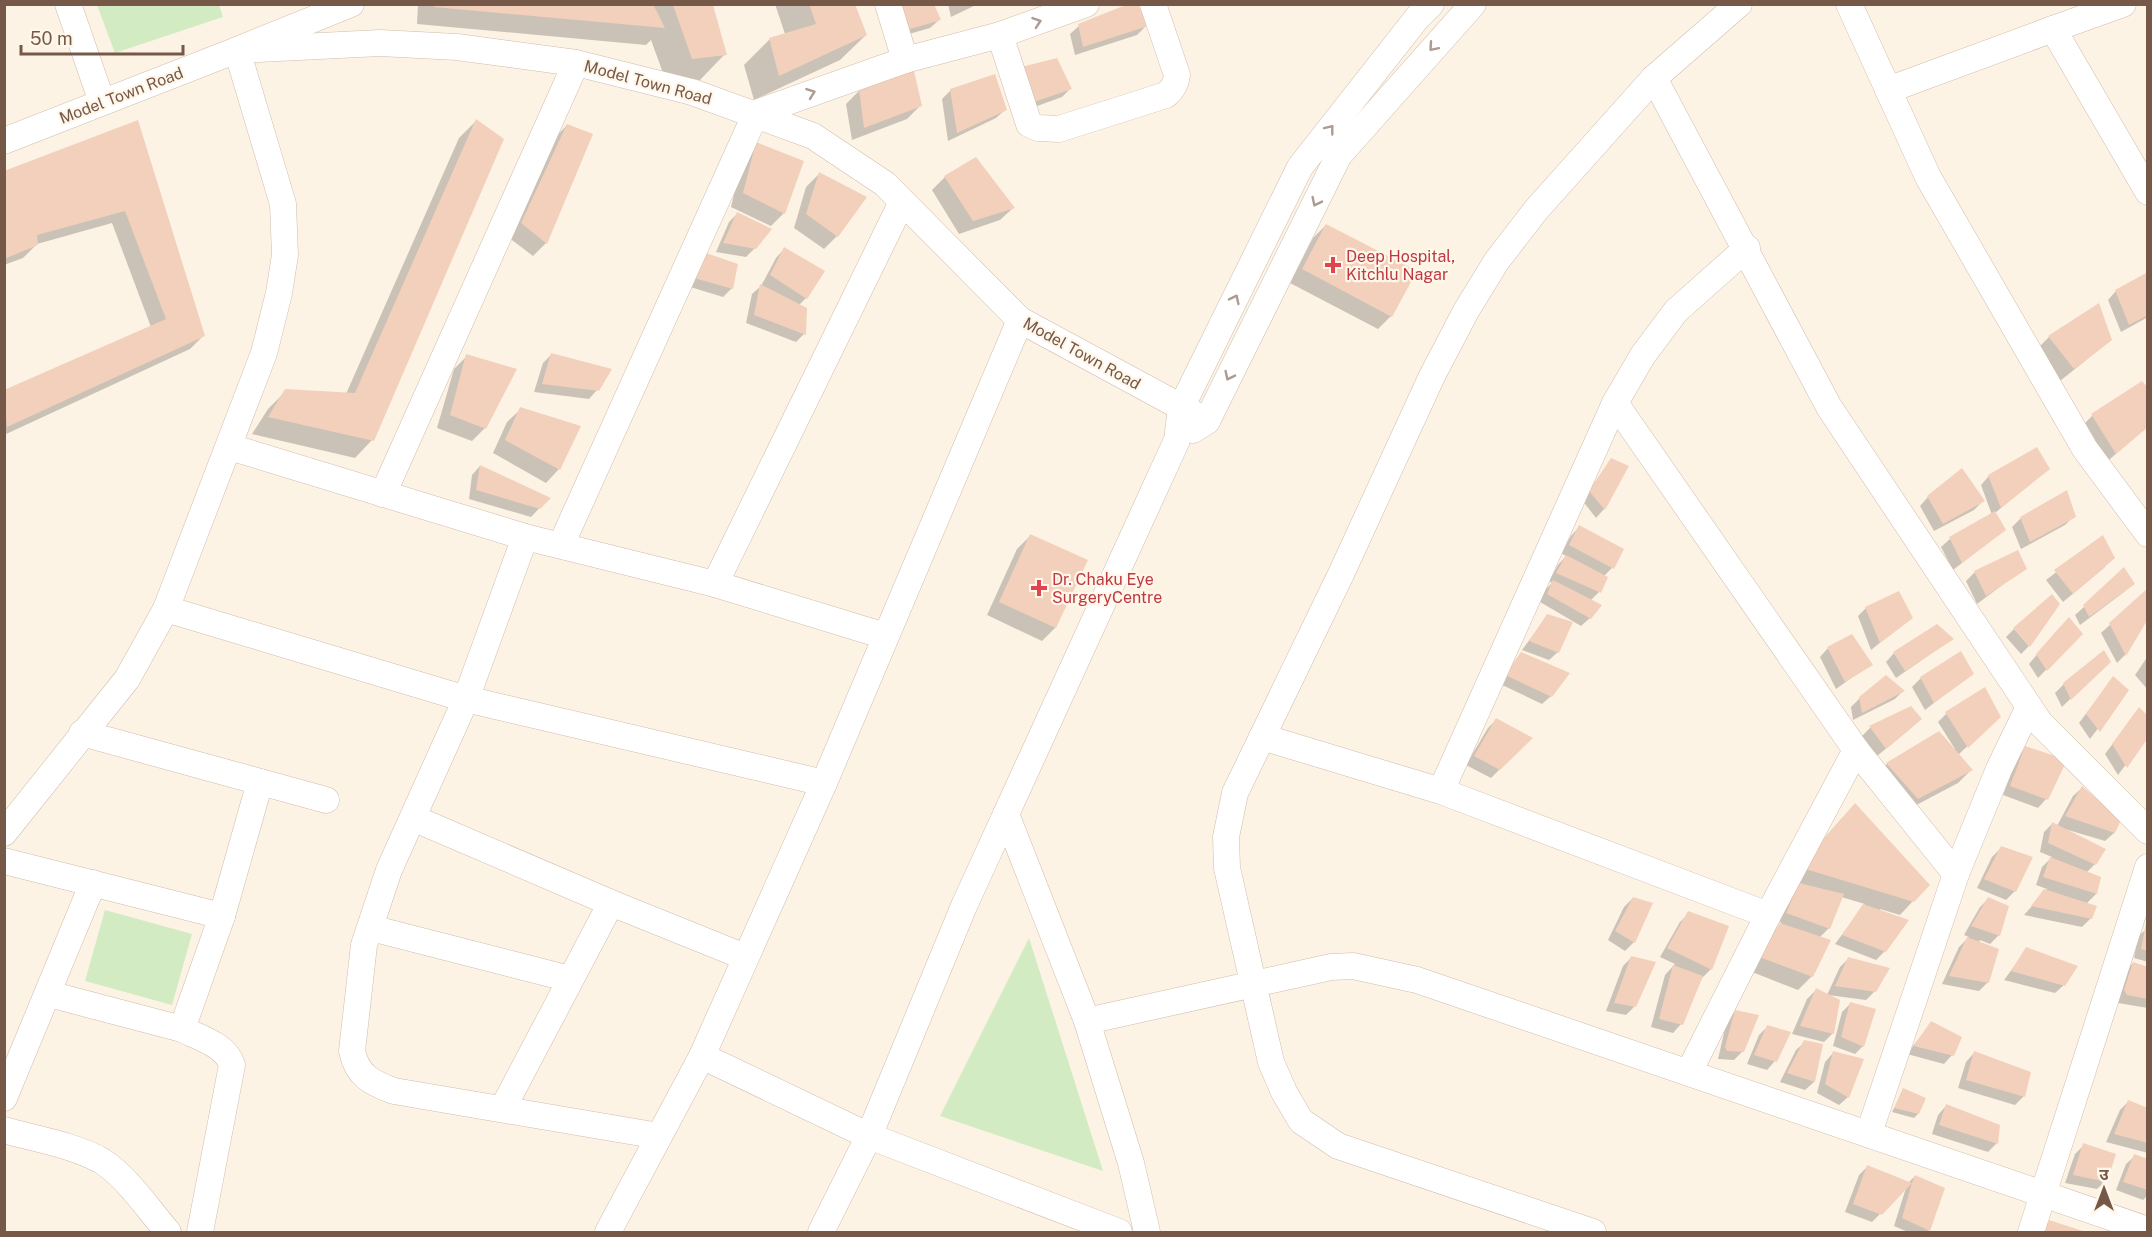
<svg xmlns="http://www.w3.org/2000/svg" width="2152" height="1237" viewBox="0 0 2152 1237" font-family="'Public Sans','Noto Sans Devanagari',sans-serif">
  <rect width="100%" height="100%" fill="#fdf3e4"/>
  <g fill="#d3ebc2">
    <polygon points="97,5 219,5 223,17 115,53"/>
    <polygon points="105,910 192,934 172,1005 85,981"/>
    <polygon points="1029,938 1103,1171 940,1116"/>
  </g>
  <g fill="#0003">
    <polygon points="418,4 712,4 725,54 700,80 667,84 651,40 646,45 417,24"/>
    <polygon points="775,4 854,4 866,35 840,60 754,100 744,65 770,39 785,34"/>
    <polygon points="887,4 939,20 930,28 902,36"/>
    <polygon points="948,4 978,4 951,17"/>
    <polygon points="1079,26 1146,26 1137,35 1075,55 1070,34"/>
    <polygon points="1018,70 1070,89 1062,97 1026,110"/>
    <polygon points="860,90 920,106 907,119 852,140 846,104"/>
    <polygon points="951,90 1005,110 996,118 948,141 942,99"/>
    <polygon points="476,121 372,440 355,458 252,434 268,409 286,391 346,394 459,138"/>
    <polygon points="137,122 203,336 190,349 4,435 4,391 151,327 112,223 37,244 23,258 4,265 4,173"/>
    <polygon points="567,125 591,135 546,243 533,256 508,237 554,139"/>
    <polygon points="756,144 802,162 784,213 771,226 731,207 743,157"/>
    <polygon points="976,159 1013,208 1000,220 959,234 932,190 945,177"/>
    <polygon points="819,174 864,197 837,236 824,249 794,228 806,187"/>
    <polygon points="738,213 755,248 746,257 716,252 729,222"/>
    <polygon points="1326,225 1391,316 1378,329 1290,283 1313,238"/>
    <polygon points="784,249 806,298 799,305 804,334 796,342 746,323 752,294 761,286 776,258"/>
    <polygon points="697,263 732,288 723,297 687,286"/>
    <polygon points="2148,274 2148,317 2121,332 2108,300 2116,291"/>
    <polygon points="2049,337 2111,340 2060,381 2036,350"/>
    <polygon points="552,354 597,390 589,399 534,392 543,363"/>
    <polygon points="467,356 485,428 472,441 437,428 454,369"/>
    <polygon points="521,409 579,427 559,469 546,483 493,453 507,422"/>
    <polygon points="2092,416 2148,426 2102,466 2079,429"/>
    <polygon points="1611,460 1626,466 1604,509 1596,518 1582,500"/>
    <polygon points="480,466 549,498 531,517 469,499 472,475"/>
    <polygon points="2048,469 1995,513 2004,530 1953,570 1941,547 1950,539 1992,515 1981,485 1989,476"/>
    <polygon points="1928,497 1983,501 1974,510 1934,531 1920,506"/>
    <polygon points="2074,516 2065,525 2021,549 2012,527 2021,518"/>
    <polygon points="1579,527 1622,549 1612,568 1604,576 1599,592 1590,601 1590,618 1581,626 1540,602 1544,591 1552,583 1549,581 1558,565 1566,556 1561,553 1571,536"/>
    <polygon points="1030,536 1086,561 1055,628 1042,641 987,615 1017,549"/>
    <polygon points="2103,537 2105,567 2063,602 2046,580"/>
    <polygon points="2018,552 2025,568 1977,604 1966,581 1975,572"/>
    <polygon points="2133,584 2124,592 2080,625 2075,615 2084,607"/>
    <polygon points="2148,590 2148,616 2125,655 2117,663 2101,633"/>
    <polygon points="1866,608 1911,618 1871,650 1858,616"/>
    <polygon points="1548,615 1558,652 1549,660 1522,650"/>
    <polygon points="2060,627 2081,634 2038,678 2029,664"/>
    <polygon points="2014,629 2029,646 2021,654 2006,637"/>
    <polygon points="1952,639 1896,678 1886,662 1894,653"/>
    <polygon points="1828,648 1871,664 1836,689 1820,657"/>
    <polygon points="1521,654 1551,696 1542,704 1498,683"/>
    <polygon points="2148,656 2148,690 2135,675"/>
    <polygon points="2109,661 2062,707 2055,693 2064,684"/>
    <polygon points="1972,673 1925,710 1912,687 1921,678"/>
    <polygon points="2113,678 2127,690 2090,739 2079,723"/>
    <polygon points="1903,691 1895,699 1853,720 1851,707 1860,698"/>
    <polygon points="1911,708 1911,728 1877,756 1862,736 1870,728"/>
    <polygon points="2139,709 2148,735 2118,775 2105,754"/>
    <polygon points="1946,714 1999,716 1958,755 1971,770 1958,783 1905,811 1874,777 1887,764 1955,749 1938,722"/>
    <polygon points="1496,720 1531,738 1491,778 1466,765 1488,728"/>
    <polygon points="2026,748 2065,761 2046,799 2038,808 2003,795 2017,757"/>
    <polygon points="2082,788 2119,820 2114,833 2105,841 2058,827 2095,864 2086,873 2099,878 2096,894 2086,904 2091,918 2082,927 2024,915 2047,889 2036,885 2042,867 2052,857 2040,852 2044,832 2052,824 2057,826 2073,796"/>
    <polygon points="1842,818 1913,901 1900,915 1880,909 1885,951 1876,960 1835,944 1865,904 1841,897 1829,928 1819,938 1812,976 1798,990 1747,970 1767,938 1782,923 1779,922 1787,881"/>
    <polygon points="2001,848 2015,891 2006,900 1977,888 1992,857"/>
    <polygon points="1633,898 1651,904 1634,942 1625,951 1608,940 1624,907"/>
    <polygon points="1989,898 1999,935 1990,944 1980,940 1979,943 1988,982 1979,991 1942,984 1959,947 1969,937 1964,935 1980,907"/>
    <polygon points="1689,913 1711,969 1702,978 1681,1024 1673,1033 1651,1027 1665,975 1675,964 1660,957 1680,922"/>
    <polygon points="2148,928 2148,962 2134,958 2138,936"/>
    <polygon points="2027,949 2064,985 2055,993 2004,980"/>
    <polygon points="1631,958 1634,1007 1626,1015 1606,1011 1623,966"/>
    <polygon points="1849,958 1875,991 1866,1000 1828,995 1833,1033 1824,1042 1792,1034 1807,999 1816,990 1827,995 1840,967"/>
    <polygon points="2133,963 2148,969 2148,1008 2118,1003 2116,999 2125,972"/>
    <polygon points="1850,1004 1863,1046 1855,1054 1833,1046 1842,1012"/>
    <polygon points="1736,1011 1743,1051 1734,1060 1718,1059 1727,1020"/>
    <polygon points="1931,1023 1952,1055 1944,1064 1907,1054"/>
    <polygon points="1767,1027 1775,1061 1767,1070 1747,1064 1759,1035"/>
    <polygon points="1805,1042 1821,1045 1814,1082 1805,1090 1780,1082 1796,1050"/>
    <polygon points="1833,1053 1848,1097 1839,1105 1817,1093 1825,1062"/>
    <polygon points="1974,1053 2024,1096 2015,1105 1958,1088 1966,1062"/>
    <polygon points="1904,1090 1918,1114 1914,1118 1892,1112"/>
    <polygon points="2128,1102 2148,1109 2148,1153 2106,1142 2120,1110"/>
    <polygon points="1946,1106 1999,1126 1996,1144 1988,1152 1932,1134 1938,1115"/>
    <polygon points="2084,1145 2106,1181 2097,1189 2065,1183 2075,1154"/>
    <polygon points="2135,1156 2148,1160 2148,1195 2143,1200 2116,1190 2126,1164"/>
    <polygon points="1867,1167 1908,1183 1915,1176 1929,1230 1926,1232 1908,1232 1894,1226 1906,1188 1872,1222 1845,1212 1859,1175"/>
    <polygon points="2049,1222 2082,1232 2040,1232"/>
  </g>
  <g fill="#f3d0bb">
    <polygon points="434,4 653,4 665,28 434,7"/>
    <polygon points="809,4 855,4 867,35 779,76 769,38 816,24"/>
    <polygon points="899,4 934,4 941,20 910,29"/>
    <polygon points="1128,4 1138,4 1148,26 1083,47 1078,24"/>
    <polygon points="673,5 713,5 727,55 692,59"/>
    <polygon points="1057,58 1072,89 1034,102 1017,68"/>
    <polygon points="914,71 922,106 864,128 859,89"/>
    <polygon points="995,74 1007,110 957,133 950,89"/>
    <polygon points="476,119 504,139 374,441 268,417 285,389 355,393"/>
    <polygon points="138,120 205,336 7,427 4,390 166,319 125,211 37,235 38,245 4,259 4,171"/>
    <polygon points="567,124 593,134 547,244 521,223"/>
    <polygon points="756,142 804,161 785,214 743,193"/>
    <polygon points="976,157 1015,208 973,221 944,176"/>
    <polygon points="819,172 867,197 838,237 806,214"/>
    <polygon points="737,212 772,229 756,249 723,243"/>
    <polygon points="1326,224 1417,271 1392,317 1302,269"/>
    <polygon points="784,247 825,271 807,299 770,275"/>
    <polygon points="706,253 738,264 733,289 694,278"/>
    <polygon points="2148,272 2148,315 2129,325 2115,290"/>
    <polygon points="760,284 807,308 806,335 754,315"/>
    <polygon points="2099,303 2112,340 2074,369 2048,336"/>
    <polygon points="551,353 612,369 599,391 542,384"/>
    <polygon points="466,354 517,369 486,429 450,415"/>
    <polygon points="2142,381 2148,388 2148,427 2116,454 2091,414"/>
    <polygon points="520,407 581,426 560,470 505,440"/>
    <polygon points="2037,447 2050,469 2001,508 1988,475"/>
    <polygon points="1611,458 1629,466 1605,510 1589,491"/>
    <polygon points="480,465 551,498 540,509 476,490"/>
    <polygon points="1962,468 1985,501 1943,524 1927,496"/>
    <polygon points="2067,490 2076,517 2030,542 2020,517"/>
    <polygon points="1995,511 2006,530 1962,563 1949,537"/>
    <polygon points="1579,525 1624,549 1614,569 1569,545"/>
    <polygon points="1030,534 1088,560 1056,628 999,602"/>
    <polygon points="2103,535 2115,558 2073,594 2054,570"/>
    <polygon points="2018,550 2027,569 1986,596 1974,571"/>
    <polygon points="1566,555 1608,577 1601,593 1556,573"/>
    <polygon points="2124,567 2135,584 2089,617 2083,605"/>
    <polygon points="1553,580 1602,605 1591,619 1547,594"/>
    <polygon points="2148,588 2148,619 2126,656 2109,623"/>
    <polygon points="1899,591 1913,618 1880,643 1865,607"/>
    <polygon points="2052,594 2060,604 2030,647 2013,628"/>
    <polygon points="1547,614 1573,622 1559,653 1529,641"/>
    <polygon points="2069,617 2083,634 2047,671 2036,654"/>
    <polygon points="1937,624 1954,639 1905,671 1893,652"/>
    <polygon points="1852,634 1873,665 1845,682 1827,647"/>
    <polygon points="2104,650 2111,662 2071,700 2063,683"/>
    <polygon points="1961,651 1974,674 1934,703 1920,677"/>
    <polygon points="1521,652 1570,673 1552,697 1505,675"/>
    <polygon points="1886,675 1905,691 1862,713 1859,697"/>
    <polygon points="2113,676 2129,690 2100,732 2086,714"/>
    <polygon points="1985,687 2001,717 1968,748 1945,712"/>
    <polygon points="1911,706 1922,719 1886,749 1869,726"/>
    <polygon points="2139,707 2148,716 2148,738 2127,768 2112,744"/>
    <polygon points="1496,718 1533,738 1500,770 1474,756"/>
    <polygon points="1939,731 1973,770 1918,799 1886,763"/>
    <polygon points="2025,746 2067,760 2048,800 2010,786"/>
    <polygon points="2082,786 2121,820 2115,833 2065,816"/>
    <polygon points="1855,803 1930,885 1914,902 1799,867"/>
    <polygon points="2052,822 2106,849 2096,865 2048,843"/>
    <polygon points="2001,846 2033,857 2016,892 1984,879"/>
    <polygon points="2050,857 2101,877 2097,894 2043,877"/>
    <polygon points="1799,883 1844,894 1830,929 1786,913"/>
    <polygon points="2044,889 2097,906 2092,919 2031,906"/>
    <polygon points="1633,897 1653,903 1635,943 1615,931"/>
    <polygon points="1988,897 2009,906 2000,936 1971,926"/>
    <polygon points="1863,904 1909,920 1886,952 1842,935"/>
    <polygon points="1688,911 1729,926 1712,970 1667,948"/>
    <polygon points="1780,923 1831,940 1813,977 1759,957"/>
    <polygon points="2146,923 2148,923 2148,951 2141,949"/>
    <polygon points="1967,937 1999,949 1989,983 1949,976"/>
    <polygon points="2026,947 2078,966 2065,986 2011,971"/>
    <polygon points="1631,956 1656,962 1636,1007 1614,1003"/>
    <polygon points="1848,957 1890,968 1876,992 1835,986"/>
    <polygon points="2133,962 2148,967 2148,999 2127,995 2124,990"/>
    <polygon points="1673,965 1703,976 1683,1025 1659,1019"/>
    <polygon points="1816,988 1840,1000 1834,1034 1800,1026"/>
    <polygon points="1850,1002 1876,1009 1864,1047 1841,1037"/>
    <polygon points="1735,1010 1759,1015 1744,1052 1727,1051 1725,1047"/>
    <polygon points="1931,1021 1962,1037 1954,1056 1914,1046"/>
    <polygon points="1767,1025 1791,1032 1777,1062 1754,1055"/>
    <polygon points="1804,1040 1823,1044 1815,1082 1787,1073"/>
    <polygon points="1833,1051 1864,1059 1849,1098 1825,1084"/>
    <polygon points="1974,1051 2031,1072 2025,1097 1966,1080"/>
    <polygon points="1903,1088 1926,1098 1919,1114 1894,1108"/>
    <polygon points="2128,1100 2148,1108 2148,1143 2114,1134"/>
    <polygon points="1946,1104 2000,1125 1998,1144 1939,1125"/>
    <polygon points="2083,1143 2116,1154 2107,1182 2073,1175"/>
    <polygon points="2134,1154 2148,1159 2148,1190 2123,1182"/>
    <polygon points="1867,1165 1912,1183 1915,1175 1945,1188 1930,1231 1902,1218 1912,1183 1882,1215 1853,1204"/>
    <polygon points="2049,1220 2086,1232 2045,1232"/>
  </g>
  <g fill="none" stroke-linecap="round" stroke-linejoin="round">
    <defs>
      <g id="minor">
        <polyline points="68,4 102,102"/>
        <polyline points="888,4 905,60"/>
        <polyline points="1849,4 1928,177 2085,449 2148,534"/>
        <polyline points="2053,29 2123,4"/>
        <path d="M 1000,35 L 1029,124 L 1038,128 L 1059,129 L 1166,95 C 1173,89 1176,84 1177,75 L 1153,4"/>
        <polyline points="1654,78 1829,407 2040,723 2148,831"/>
        <polyline points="1888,90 2053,29 2148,192"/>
        <polyline points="4,141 237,50 380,43 457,47 576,63 692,92 813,136 885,184 1020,320 1207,421"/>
        <polyline points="1615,403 1856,750"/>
        <polyline points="1193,430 1207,421 1339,155 1473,4"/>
        <polyline points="230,447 525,537 715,584 885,636"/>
        <polyline points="383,494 576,63"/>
        <path d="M 525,537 L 466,699 L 389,870 L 364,945 L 352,1051 C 357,1076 372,1083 394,1091 L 659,1136"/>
        <polyline points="561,545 756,113 905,60 1000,35 1086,4"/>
        <polyline points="715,584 902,202"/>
        <polyline points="166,609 466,699 824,783"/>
        <polyline points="82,733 326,800"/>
        <polyline points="1262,737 1441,791 1768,915"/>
        <polyline points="1441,791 1615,403 1643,355 1676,311 1747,248"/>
        <polyline points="1006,814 1087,1021 1131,1163 1147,1232"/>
        <polyline points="413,818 611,903 745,957"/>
        <polyline points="4,833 127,679 166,609 264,353 279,293 285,255 283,204 237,50 351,4"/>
        <polyline points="4,861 222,916"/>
        <polyline points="1956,874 1999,769 2029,707"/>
        <polyline points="371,928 570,979"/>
        <polyline points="49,994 182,1029 222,916 260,782"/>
        <polyline points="1087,1021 1331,967 1353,966 1417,980 2148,1230"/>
        <path d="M 182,1029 C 200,1038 226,1045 232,1065 L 200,1232"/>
        <polyline points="702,1056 869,1136 1119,1232"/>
        <polyline points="1689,1072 1768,915 1856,750 1956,874 1869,1133"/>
        <polyline points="4,1098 93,883"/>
        <polyline points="503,1108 611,903"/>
        <path d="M 4,1130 C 35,1139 74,1145 102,1161 C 128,1178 148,1209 168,1232"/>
        <polyline points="608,1232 702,1056 824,783 1020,320"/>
        <polyline points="821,1232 869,1136 964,906 1177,440 1181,408 1300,167 1417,18 1431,4"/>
        <polyline points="1593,1232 1338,1146 1301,1121 1284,1092 1271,1062 1227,868 1226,837 1235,793 1341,574 1432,376 1466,311 1496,262 1536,210 1654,78 1739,4"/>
        <polyline points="2031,1232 2148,867"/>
      </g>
    </defs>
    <use href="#minor" stroke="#d0bcad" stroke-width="27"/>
    <use href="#minor" stroke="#fff" stroke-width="26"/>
  </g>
  <defs><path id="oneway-chevron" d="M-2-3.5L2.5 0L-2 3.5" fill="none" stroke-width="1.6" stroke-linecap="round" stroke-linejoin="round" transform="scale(1.5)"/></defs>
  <g stroke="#ad9b92">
    <use href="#oneway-chevron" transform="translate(1037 22) rotate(-19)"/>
    <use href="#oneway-chevron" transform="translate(1433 47) rotate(131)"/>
    <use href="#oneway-chevron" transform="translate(811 93) rotate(-20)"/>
    <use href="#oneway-chevron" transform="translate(1330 129) rotate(-52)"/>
    <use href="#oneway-chevron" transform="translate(1316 202) rotate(116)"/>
    <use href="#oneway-chevron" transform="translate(1235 299) rotate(-64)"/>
    <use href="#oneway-chevron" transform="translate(1229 376) rotate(116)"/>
  </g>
  <g fill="#e0444e" stroke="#fff7ea" stroke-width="2">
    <path d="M1330 256h6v6h6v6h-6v6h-6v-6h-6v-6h6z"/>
    <path d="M1036 579h6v6h6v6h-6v6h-6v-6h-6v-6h6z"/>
  </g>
  <g text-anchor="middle" stroke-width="4.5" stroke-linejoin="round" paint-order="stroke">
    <g font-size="16" fill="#765849" stroke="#fff7ea">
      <text transform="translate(648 82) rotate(15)" y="6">Model Town Road</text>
      <text transform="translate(121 95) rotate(-21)" y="6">Model Town Road</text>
      <text transform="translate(1082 353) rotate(29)" y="6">Model Town Road</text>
    </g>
    <g font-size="16" fill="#be3a42" stroke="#fff7ea" text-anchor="start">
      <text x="1346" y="262">Deep Hospital,<tspan x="1346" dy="18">Kitchlu Nagar</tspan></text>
      <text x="1052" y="585">Dr. Chaku Eye<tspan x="1052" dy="18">SurgeryCentre</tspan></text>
    </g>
  </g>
  <rect width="2152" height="1237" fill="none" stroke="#765849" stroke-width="12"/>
  <g transform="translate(2104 1189)" stroke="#fff7ea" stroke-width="4.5" paint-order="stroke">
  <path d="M0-4.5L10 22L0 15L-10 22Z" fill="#765849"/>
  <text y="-9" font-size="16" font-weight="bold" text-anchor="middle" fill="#765849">उ</text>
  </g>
  <path d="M21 45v9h162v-9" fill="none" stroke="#765849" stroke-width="3"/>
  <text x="30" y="45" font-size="18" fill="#765849" stroke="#fff7ea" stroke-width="4.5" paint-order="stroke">50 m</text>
</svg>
